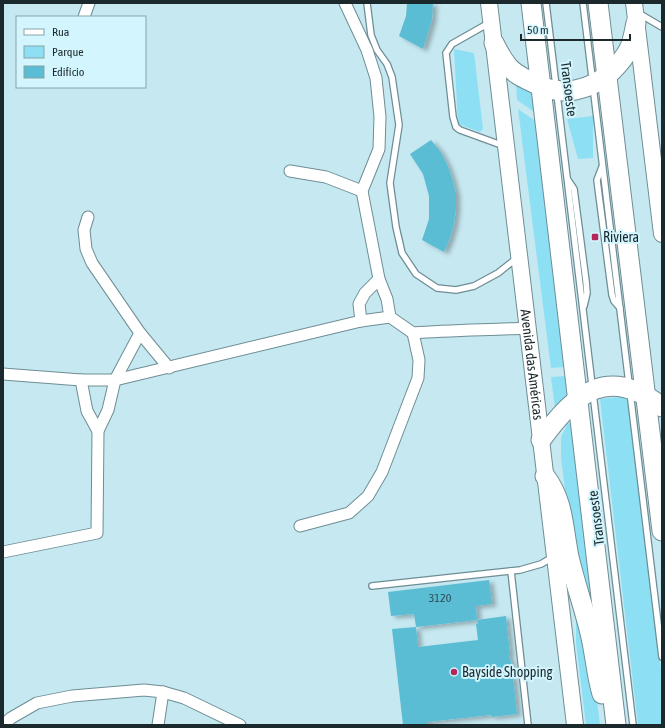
<svg xmlns="http://www.w3.org/2000/svg" width="665" height="728" viewBox="0 0 665 728" font-family="'Asap Condensed',sans-serif">
  <defs>
    <filter id="shadow"><feDropShadow dx="4.5" dy="2.5" stdDeviation="2" flood-color="#0004"/></filter>
  </defs>
  <rect width="100%" height="100%" fill="#c6e8f1"/>
  <g fill="#8de0f4">
    <polygon points="454,49 474,53 483,129 480,132 458,124"/>
    <polygon points="516,81 532,94 534,112 517,100"/>
    <polygon points="518,109 537,122 565,367 551,368"/>
    <polygon points="593,116 593,158 578,159 567,119"/>
    <polygon points="566,376 568,393 555,408 551,377"/>
    <polygon points="628,396 662,677 662,725 638,725 600,399"/>
    <polygon points="568,423 572,425 596,626 575,551 567,505 561,458 561,437"/>
    <polygon points="576,598 590,644 600,725 586,725 576,643"/>
  </g>
  <g fill="#5abdd4" filter="url(#shadow)">
    <polygon points="407,3 433,3 432,20 423,49 399,36 406,16"/>
    <polygon points="431,140 440,151 447,164 452,178 456,194 456,208 454,224 450,238 444,252 422,240 429,219 429,196 423,174 410,154"/>
    <polygon points="489,580 492,604 476,606 477,620 506,616 510,655 508,655 511,661 512,669 510,676 513,676 517,714 492,717 491,715 427,722 428,725 403,725 392,629 416,627 418,647 478,640 476,624 478,623 477,620 416,627 414,614 391,616 388,592"/>
  </g>
  <g fill="none" stroke-linecap="round" stroke-linejoin="round">
    <defs>
      <g id="service">
        <polyline points="367,3 371,35 377,50 387,64 392,77 399,125 390,183 396,227 402,253 416,274 437,288 456,290 474,286 498,273 517,258"/>
        <polyline points="546,3 633,725"/>
        <polyline points="583,3 662,657"/>
        <polyline points="638,13 662,27"/>
        <polyline points="489,23 452,44 446,53 453,117 456,127 460,130 504,146"/>
        <polyline points="602,167 597,180 598,188 612,295 614,301 620,308"/>
        <polyline points="568,180 574,189 586,281 587,293 584,306"/>
        <polyline points="511,571 528,725"/>
        <polyline points="372,586 520,570 541,564 553,557"/>
      </g>
      <g id="minor">
        <polyline points="345,3 367,50 376,78 380,117 379,149 362,191 379,279 387,299 390,317"/>
        <polyline points="84,17 89,3"/>
        <polyline points="290,171 326,177 362,191"/>
        <polyline points="88,217 84,230 86,249 92,263 140,333 169,368"/>
        <polyline points="361,321 359,304 365,293 379,279"/>
        <path d="M 413,333 C 451,330 489,330 528,328"/>
        <polyline points="3,374 81,380 115,380 361,321 390,317 413,333 419,360 418,378 382,472 368,496 349,513 300,526"/>
        <polyline points="81,380 87,411 98,431"/>
        <polyline points="3,552 97,533 98,431 108,410 115,380 140,333"/>
        <polyline points="3,725 11,718 37,703 72,696 144,690 163,692 184,698 240,725"/>
        <polyline points="158,725 163,692"/>
      </g>
      <g id="secondary">
        <path id="s1" d="M 489,3 L 575,725"/>
        <polyline points="634,3 662,234"/>
      </g>
      <g id="trunk">
        <polyline points="531,3 616,725"/>
        <polyline points="598,3 662,531"/>
        <path d="M 494,43 C 498,51 502,59 508,66 C 515,75 526,79 536,84 C 563,97 590,91 612,71 C 618,65 625,57 629,49 C 633,41 634,32 636,23"/>
        <path d="M 541,440 C 575,393 608,364 662,407"/>
        <path d="M 545,476 C 564,501 563,527 569,557 C 575,583 584,608 590,633 C 595,653 596,674 602,694"/>
      </g>
    </defs>
    <use href="#service" stroke="#6e8d95" stroke-width="8"/>
    <use href="#minor" stroke="#6e8d95" stroke-width="13"/>
    <use href="#secondary" stroke="#6e8d95" stroke-width="18"/>
    <use href="#trunk" stroke="#6e8d95" stroke-width="21"/>
    <use href="#service" stroke="#fff" stroke-width="5.5"/>
    <use href="#minor" stroke="#fff" stroke-width="11"/>
    <use href="#secondary" stroke="#fff" stroke-width="16"/>
    <use href="#trunk" stroke="#fff" stroke-width="19"/>
  </g>
  <g fill="#b52659" stroke="#d3f5fe" stroke-width="1.5">
    <rect x="591" y="233" width="8" height="8" rx="2"/>
    <circle cx="454" cy="672" r="4"/>
  </g>
  <g text-anchor="middle" stroke-width="4" stroke-linejoin="round" paint-order="stroke">
    <g font-size="12" fill="#2b4d56">
      <text x="440" y="602">3120</text>
    </g>
    <g font-size="14" fill="#1b282c" stroke="#d3f5fe">
      <text transform="translate(569 89) rotate(83)" y="5">Transoeste</text>
      <text dy="5" stroke="none"><textPath href="#s1" startOffset="364">Avenida das Américas</textPath></text>
      <text transform="translate(596 518) rotate(-97)" y="5">Transoeste</text>
    </g>
    <g font-size="14" fill="#1b282c" stroke="#d3f5fe" text-anchor="start">
      <text x="603" y="242">Riviera</text>
      <text x="462" y="677">Bayside Shopping</text>
    </g>
  </g>
  <rect width="665" height="728" fill="none" stroke="#1b282c" stroke-width="8"/>
  <rect x="16" y="16" width="130" height="72" fill="#d3f5fe" stroke="#89a3aa"/>
  <rect x="24" y="29" width="20" height="6" fill="#ffffff" stroke="#89a3aa"/>
  <text x="52" y="36" font-size="12" fill="#1b282c">Rua</text>
  <rect x="24" y="46" width="20" height="12" fill="#8de0f4" stroke="#89a3aa"/>
  <text x="52" y="56" font-size="12" fill="#1b282c">Parque</text>
  <rect x="24" y="66" width="20" height="12" fill="#5abdd4" stroke="#89a3aa"/>
  <text x="52" y="76" font-size="12" fill="#1b282c">Edifício</text>
  <path d="M521 34v6h109v-6" fill="none" stroke="#1b282c" stroke-width="2"/>
  <text x="527" y="34" font-size="12" fill="#1b282c" stroke="#d3f5fe" stroke-width="3" paint-order="stroke">50 m</text>
</svg>
